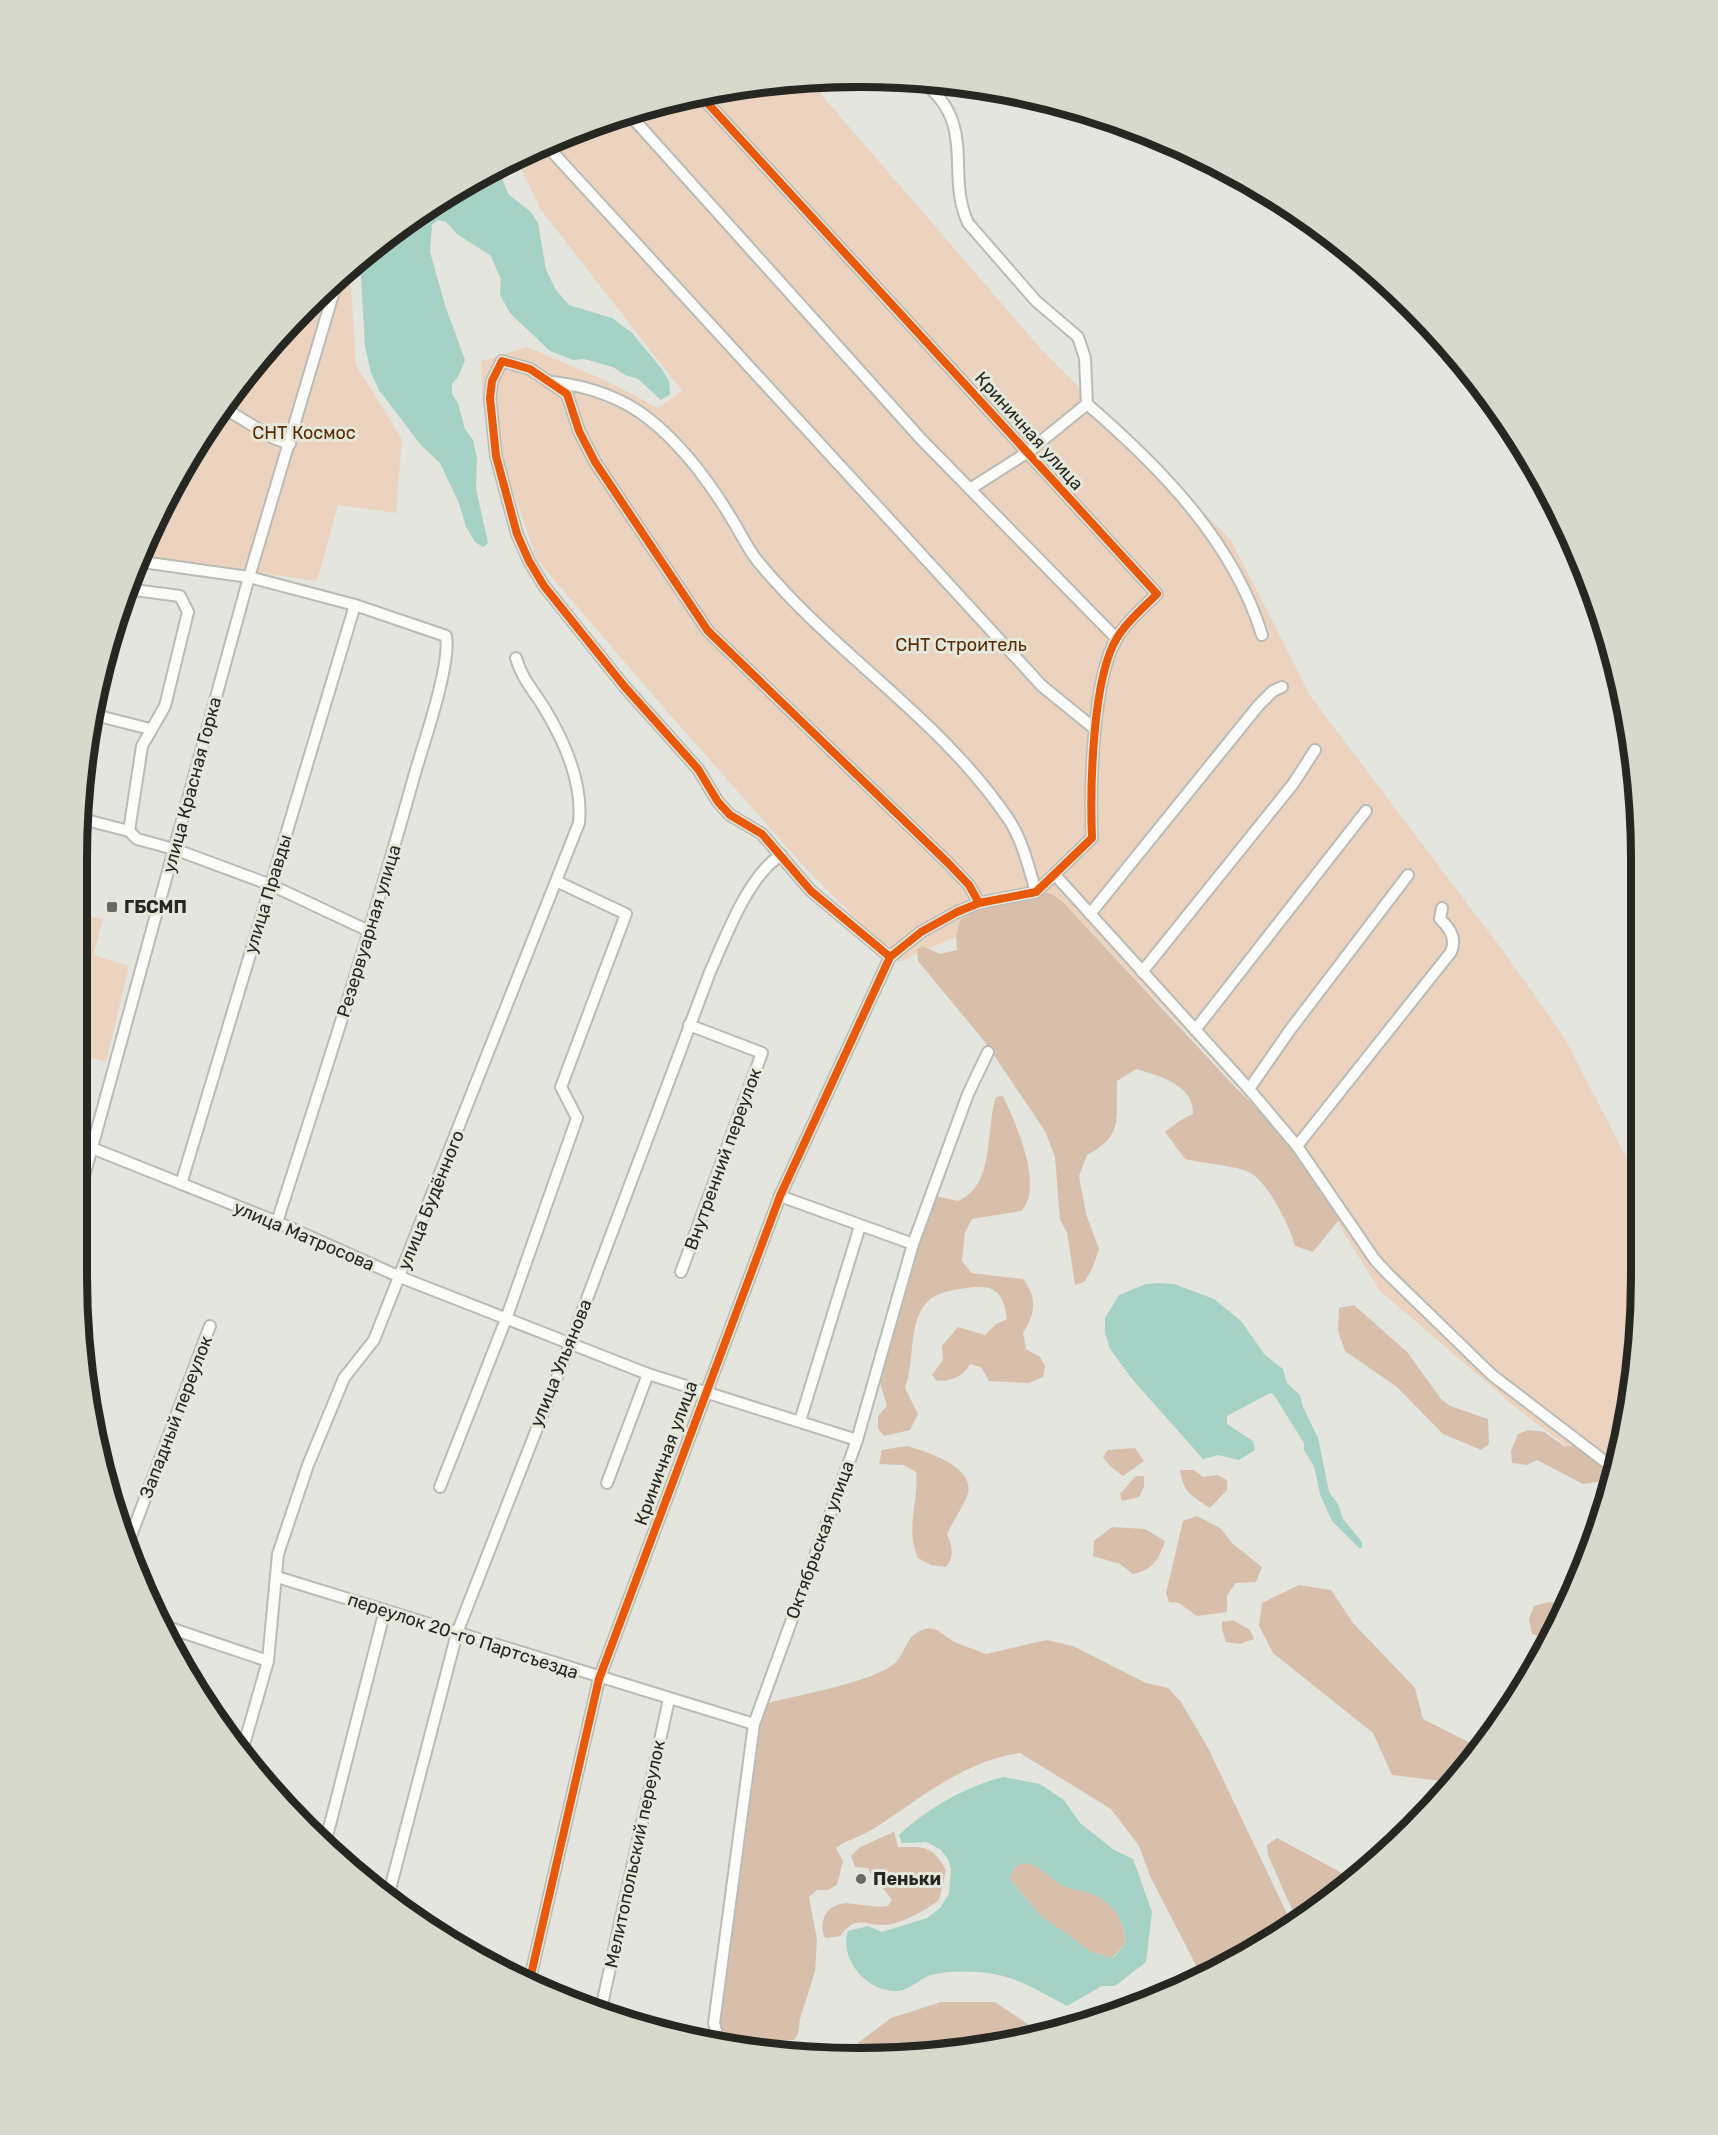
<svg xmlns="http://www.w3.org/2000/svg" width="1718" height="2135" viewBox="0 0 1718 2135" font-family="Rubik,sans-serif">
  <rect width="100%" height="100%" fill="#e4e5de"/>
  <g fill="#ecd3c0">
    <polygon points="807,78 1041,349 1231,540 1311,697 1504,952 1564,1037 1640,1184 1640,1327 1614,1481 1521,1412 1379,1290 1285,1136 1063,902 1052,894 899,962 800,862 665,709 537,560 483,405 481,361 527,347 607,381 658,408 682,391 541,210 515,156 656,103"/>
    <polygon points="350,269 356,365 402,439 396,513 338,505 317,581 139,555 182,467 271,343"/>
    <polygon points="78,913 103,919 93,955 129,966 106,1062 77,1053"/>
  </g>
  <g fill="#d8bfab">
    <path d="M 1031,891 L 1052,894 L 1063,902 L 1237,1089 L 1285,1136 L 1337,1207 L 1339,1220 L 1313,1252 L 1295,1246 C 1290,1226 1268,1182 1249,1172 C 1237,1166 1201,1163 1185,1159 L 1165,1132 L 1181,1120 L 1193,1114 C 1194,1085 1160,1076 1136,1069 L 1117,1081 C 1116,1118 1124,1136 1087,1155 L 1079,1176 L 1086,1214 L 1099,1249 L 1092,1269 L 1084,1282 L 1075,1285 L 1067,1232 L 1060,1220 L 1055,1157 L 1045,1131 L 985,1042 L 918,961 L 917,950 L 922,946 L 940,954 L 957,950 L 956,936 L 960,920 L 1000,897 Z"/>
    <path d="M 1003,1096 C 1015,1122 1045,1187 1021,1211 L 972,1219 L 965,1232 L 962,1261 L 971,1273 L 1023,1279 C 1038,1298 1035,1314 1023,1333 L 1026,1349 L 1040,1357 L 1045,1366 L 1043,1377 L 1028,1383 L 989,1381 L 981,1367 L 970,1364 C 963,1377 951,1381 937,1381 L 932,1375 L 943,1360 L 942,1346 L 958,1327 L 985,1335 L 996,1324 L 1007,1319 C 1005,1303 1001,1288 982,1287 C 972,1286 964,1289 954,1290 C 901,1298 919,1351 905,1388 L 918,1414 L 910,1430 L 884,1436 L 878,1429 L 878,1416 L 887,1406 L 875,1366 L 935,1196 L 958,1201 C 996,1185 985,1129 996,1097 Z"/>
    <polygon points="1354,1305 1407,1352 1441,1399 1450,1406 1488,1419 1489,1444 1481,1450 1443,1434 1397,1387 1345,1351 1338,1331 1339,1308"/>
    <polygon points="1529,1430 1544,1432 1564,1446 1577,1446 1618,1458 1615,1479 1583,1484 1537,1460 1527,1465 1512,1463 1511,1451 1518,1434"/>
    <path d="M 907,1446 C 927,1452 978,1467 967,1496 C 962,1509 953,1521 947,1534 C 952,1546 955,1556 946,1567 L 931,1565 L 918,1558 C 905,1530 919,1501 916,1472 L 904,1465 L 879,1464 L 882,1450 Z"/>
    <polygon points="1135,1448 1144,1461 1123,1476 1110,1466 1103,1457 1108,1450"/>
    <path d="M 1180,1470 L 1194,1470 L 1203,1477 L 1217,1475 L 1227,1480 L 1227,1490 L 1210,1508 C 1191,1495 1184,1494 1180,1470 Z"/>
    <polygon points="1136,1476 1144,1476 1144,1487 1139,1497 1122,1501 1120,1494"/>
    <polygon points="1197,1516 1220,1528 1233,1544 1262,1567 1256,1582 1236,1583 1227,1595 1227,1612 1197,1616 1179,1603 1169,1602 1166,1593 1183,1521"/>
    <path d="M 1112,1527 L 1145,1529 L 1165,1541 C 1159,1559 1153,1570 1133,1574 L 1120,1564 L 1093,1556 L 1094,1541 Z"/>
    <polygon points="1299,1585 1331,1590 1353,1623 1415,1688 1423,1719 1482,1749 1450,1782 1392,1775 1373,1733 1273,1653 1259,1626 1262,1603"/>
    <polygon points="1550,1602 1567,1606 1550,1640 1532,1634 1529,1619 1534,1606"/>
    <polygon points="1233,1620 1250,1630 1254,1639 1240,1644 1226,1642 1222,1629 1222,1622"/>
    <path d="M 929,1628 L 937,1630 L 954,1642 L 986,1654 L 1046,1640 L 1073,1646 L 1146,1683 L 1168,1688 L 1181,1702 L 1208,1748 L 1292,1924 L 1203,1979 L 1150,1876 L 1139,1846 L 1111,1809 L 1020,1753 C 961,1762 922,1798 873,1829 C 860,1837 848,1839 836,1848 L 843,1861 L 837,1885 L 828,1890 L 817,1890 L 809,1897 L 817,1940 L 815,1971 L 800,2019 L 798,2034 L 794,2040 L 764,2041 L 728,2036 L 720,2026 L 762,1716 L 768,1703 C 798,1695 874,1682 895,1663 C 908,1651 904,1633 929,1628 Z"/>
    <path d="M 894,1832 L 898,1847 C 925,1847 932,1845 946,1870 L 939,1900 C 926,1910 900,1925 883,1925 C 862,1925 856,1915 840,1936 L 825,1938 C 819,1924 824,1908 840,1904 C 851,1901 872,1909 888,1906 L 892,1900 C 884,1887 872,1881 868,1868 L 855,1867 L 851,1856 L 860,1847 Z"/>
    <polygon points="1277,1838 1353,1879 1336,1897 1297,1921 1268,1855 1267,1845"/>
    <path d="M 1025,1863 C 1040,1865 1047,1876 1060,1884 C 1068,1889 1073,1889 1082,1891 C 1109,1897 1124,1916 1126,1943 L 1112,1958 L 1091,1952 L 1052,1925 L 1038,1913 L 1009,1878 L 1016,1866 Z"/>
    <polygon points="941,2002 995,2002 1041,2033 1012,2043 842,2055 891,2018"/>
  </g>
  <g fill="#a5d2c4" fill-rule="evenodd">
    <polygon points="498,167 508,194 531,212 538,223 546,270 556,290 569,305 612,318 632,333 661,368 669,381 670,394 661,400 638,379 625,375 613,367 584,359 573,360 550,351 510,313 500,295 501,280 491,256 457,234 446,222 438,220 432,225 430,252 445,305 465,360 459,375 452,384 452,394 458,403 465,429 473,440 477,459 476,489 488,543 483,547 475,542 466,527 459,503 440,463 420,444 379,390 371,373 365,346 360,260 383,238"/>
    <polygon points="1158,1283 1174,1284 1214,1299 1241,1321 1265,1355 1283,1369 1287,1383 1300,1395 1303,1407 1318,1438 1329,1492 1338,1504 1343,1519 1362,1542 1362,1548 1359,1548 1332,1521 1320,1494 1314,1466 1304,1450 1304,1443 1274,1395 1270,1393 1227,1416 1227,1424 1253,1441 1255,1450 1239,1460 1218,1455 1203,1459 1132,1379 1110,1349 1105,1333 1105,1318 1119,1295 1146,1284"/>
    <path d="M 1003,1777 L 1040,1784 L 1064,1800 L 1080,1823 L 1114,1850 L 1133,1859 L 1152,1912 L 1146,1962 L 1115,1986 L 1102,1986 L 1067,2006 C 1036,1990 1014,1974 977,1972 C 963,1971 945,1971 931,1975 C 918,1979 909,1992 894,1991 C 865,1990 839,1958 848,1931 L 868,1926 L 882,1932 L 927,1918 L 940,1908 L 949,1894 L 951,1869 L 948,1859 L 941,1850 L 927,1842 L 902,1843 L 899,1835 C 927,1809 966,1786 1003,1777 ZM 1025,1863 C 1040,1865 1047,1876 1060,1884 C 1068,1889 1073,1889 1081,1891 C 1109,1897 1124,1916 1126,1943 L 1113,1958 L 1091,1952 L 1038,1913 L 1009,1878 L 1016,1866 Z"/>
  </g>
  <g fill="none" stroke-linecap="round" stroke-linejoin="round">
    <defs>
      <g id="minor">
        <path d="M 923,82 C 978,125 945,173 968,223 L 1036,301 L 1078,337 L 1085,358 L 1087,404 C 1160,467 1233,541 1262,635"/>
        <polyline points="629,114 921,439 1116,638"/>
        <polyline points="546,145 1042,686 1095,729"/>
        <path d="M 552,382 C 588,386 620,396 649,419 C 682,445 708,480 730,516 C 739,530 746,546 756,559 C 832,653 941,718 1009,820 C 1023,841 1029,869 1036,892"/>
        <polyline points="224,408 273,438 290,444"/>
        <polyline points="970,489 1028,452 1087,404"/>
        <path d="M 135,561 L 249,577 L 355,605 L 446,636 C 451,665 424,742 415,773 C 373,924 325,1073 277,1222"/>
        <polyline points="127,589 180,596 188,612 165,706 142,746 129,831"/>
        <polyline points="91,714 150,729"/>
        <polyline points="78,818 129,831 137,839 174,849 271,885 371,932"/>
        <polyline points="1056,876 1249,1089 1297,1146 1375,1260 1388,1274 1492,1375 1616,1470"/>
        <polyline points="1090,914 1258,706 1273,691 1282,687"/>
        <polyline points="890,957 811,891 762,834 730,815 718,802 698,769 624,686 544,586 529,561 517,534 496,456 490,398 492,381 502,361 530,369 567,394 579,431 595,462 708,631 948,863 969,885 979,903"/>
        <polyline points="1142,972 1293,784 1315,750"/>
        <polyline points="1195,1030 1366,811"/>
        <polyline points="1249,1089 1290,1030 1408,875"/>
        <path d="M 1297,1146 L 1451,952 C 1457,939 1450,928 1440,919 L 1442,908"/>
        <polyline points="92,1148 277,1222 400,1277 648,1374 857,1440"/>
        <polyline points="181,1184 355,605"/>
        <polyline points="780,1196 913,1244"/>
        <polyline points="77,1202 249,577 337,281"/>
        <polyline points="681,1272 762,1053 689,1025"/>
        <polyline points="800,1421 860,1226"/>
        <polyline points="607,1483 648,1374"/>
        <polyline points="440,1487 506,1319 577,1118 561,1087 626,914 558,882"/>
        <polyline points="129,1541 210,1326"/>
        <polyline points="277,1577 754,1724"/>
        <polyline points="164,1626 268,1661"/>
        <path d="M 243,1748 L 268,1661 L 278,1554 L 308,1465 L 344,1378 L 374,1340 L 579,823 C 583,783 564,740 543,706 C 533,690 521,677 516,658"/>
        <polyline points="325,1844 385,1610"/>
        <path d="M 389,1893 L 457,1633 L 570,1344 L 710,972 C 726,936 748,876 781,855"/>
        <path d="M 530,1979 L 599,1679 L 780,1196 L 890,957 L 921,932 L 957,912 L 979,903 L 1036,892 L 1092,838 C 1090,790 1092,678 1117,638 C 1126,622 1144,607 1157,594 L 701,96"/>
        <polyline points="601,2009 669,1699"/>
        <polyline points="603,2010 713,2041"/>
        <polyline points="719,2042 714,2023 754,1724 857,1440 913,1244 968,1094 988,1052"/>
        <polyline points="728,2044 800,2050 798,2055"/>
      </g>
    </defs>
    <use href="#minor" stroke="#babbb5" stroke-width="14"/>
    <use href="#minor" stroke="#fbfbfa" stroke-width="10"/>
    <defs>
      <g id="cycleway">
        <polyline points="890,957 811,891 762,834 730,815 718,802 698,769 624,686 544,586 529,561 517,534 496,456 490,398 492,381 502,361 530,369 567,394 579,431 595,462 708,631 948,863 969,885 979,903"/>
        <path d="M 530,1979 L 599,1679 L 780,1196 L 890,957 L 921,932 L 957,912 L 979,903 L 1036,892 L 1092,838 C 1090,790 1092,678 1117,638 C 1126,622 1144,607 1157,594 L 701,96"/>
      </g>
    </defs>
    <use href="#cycleway" stroke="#e5e8db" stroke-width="11"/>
    <use href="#cycleway" stroke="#e8590c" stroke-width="8"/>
  </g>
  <g fill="#686a64" stroke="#e5e8db" stroke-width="2">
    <rect x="106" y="901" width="12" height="12" rx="3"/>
    <circle cx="861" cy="1879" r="6"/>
  </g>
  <g text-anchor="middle" stroke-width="6" stroke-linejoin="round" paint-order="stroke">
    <g font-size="18" fill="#262722" stroke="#e5e8db">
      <text transform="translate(1029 431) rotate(48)" y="6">Криничная улица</text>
      <text transform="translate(192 785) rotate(-75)" y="6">улица Красная Горка</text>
      <text transform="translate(268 894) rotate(-73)" y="6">улица Правды</text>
      <text transform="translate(369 931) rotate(-73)" y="6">Резервуарная улица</text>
      <text transform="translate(723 1159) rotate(-70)" y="6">Внутренний переулок</text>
      <text transform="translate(431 1200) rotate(-68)" y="6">улица Будённого</text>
      <text transform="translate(304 1236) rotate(23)" y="6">улица Матросова</text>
      <text transform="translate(561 1363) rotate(-68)" y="6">улица Ульянова</text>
      <text transform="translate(176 1417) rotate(-69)" y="6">Западный переулок</text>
      <text transform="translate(666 1453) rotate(-70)" y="6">Криничная улица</text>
      <text transform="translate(820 1540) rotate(-70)" y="6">Октябрьская улица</text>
      <text transform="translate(463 1636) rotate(18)" y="6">переулок 20-го Партсъезда</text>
      <text transform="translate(635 1854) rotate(-78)" y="6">Мелитопольский переулок</text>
    </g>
    <g font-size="18" fill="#592d06" stroke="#e5e8db">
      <text x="304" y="439">СНТ Космос</text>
      <text x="961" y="651">СНТ Строитель</text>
    </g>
    <g font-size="18" font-weight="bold" fill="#262722" stroke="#e5e8db" text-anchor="start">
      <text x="124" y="913">ГБСМП</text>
      <text x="873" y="1885">Пеньки</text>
    </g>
  </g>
  <path d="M0 0H1718V2135H0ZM859 87H859A772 772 0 0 1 1631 859V1276A772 772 0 0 1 859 2048H859A772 772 0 0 1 87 1276V859A772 772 0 0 1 859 87Z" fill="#d6d9cc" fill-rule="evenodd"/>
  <path fill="none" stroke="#262722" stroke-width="8" d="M859 87H859A772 772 0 0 1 1631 859V1276A772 772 0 0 1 859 2048H859A772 772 0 0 1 87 1276V859A772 772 0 0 1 859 87Z"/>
</svg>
